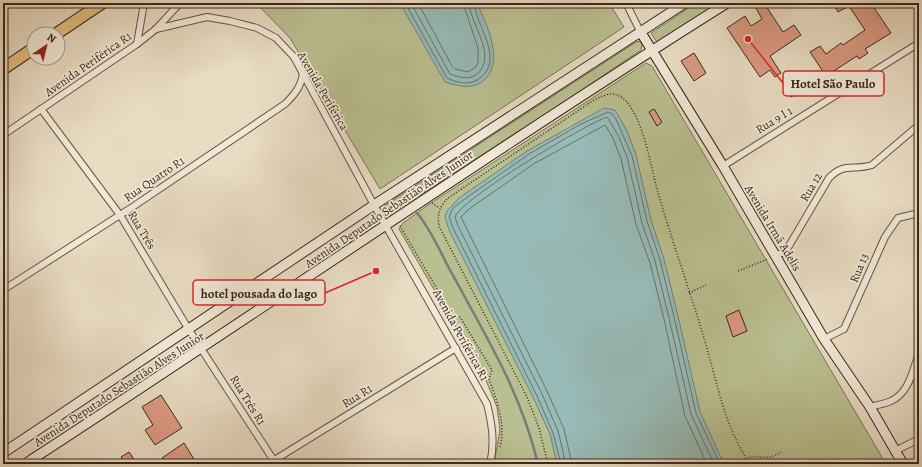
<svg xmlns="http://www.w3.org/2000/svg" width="922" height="467" viewBox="0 0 922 467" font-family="Alegreya,serif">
  <rect width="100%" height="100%" fill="#e9dcc3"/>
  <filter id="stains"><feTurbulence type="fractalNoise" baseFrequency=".005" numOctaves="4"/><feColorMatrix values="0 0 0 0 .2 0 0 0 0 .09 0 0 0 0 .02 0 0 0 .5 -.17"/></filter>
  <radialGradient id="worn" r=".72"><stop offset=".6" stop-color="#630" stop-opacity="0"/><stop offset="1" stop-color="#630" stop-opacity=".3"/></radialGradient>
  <g fill="#babf91" stroke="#7a7456">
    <polygon points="256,3 609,3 624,27 380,189 290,38"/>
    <polygon points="696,3 729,3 660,47 651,33"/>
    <path d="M 640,41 L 642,44 L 641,50 C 559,106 475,161 390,214 L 386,214 L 384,206 L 636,42 Z"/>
    <polygon points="646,63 652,66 886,464 494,464 500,430 497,407 485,378 399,229 403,223 428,205"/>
  </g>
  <g fill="#97bbb7" stroke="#728079">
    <path d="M 400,3 L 477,3 C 486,24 506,63 483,81 C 471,90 459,86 445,82 Z"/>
    <polygon points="604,108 615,110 627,131 636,155 651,220 664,259 678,316 700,412 724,464 557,464 550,434 533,397 449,230 445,217 447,211 459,198 527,151"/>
  </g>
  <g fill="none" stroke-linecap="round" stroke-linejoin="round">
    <g stroke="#69726a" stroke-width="1">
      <path d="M 405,3 L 447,78 C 457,83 470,86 480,78 C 505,59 476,26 474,3"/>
      <path d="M 411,3 L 450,74 C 458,77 469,80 476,75 C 499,57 470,24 469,3"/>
      <polyline points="418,3 452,66 455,69 468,72 476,67 478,62 478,48 463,3"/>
      <polyline points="561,464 553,433 537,396 453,228 449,217 453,208 462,201 529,154 581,124 608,112 612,114 616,119 632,156 647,221 660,260 674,317 696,413 720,464"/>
      <path d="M 566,464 L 558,431 L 542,394 L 458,226 L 455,217 C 461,199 584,125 607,117 L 618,135 L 627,157 L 642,223 L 655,261 L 669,318 L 691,414 L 714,464"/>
      <polyline points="572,464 564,429 547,391 461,217 469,209 535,163 605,125 613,138 621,159 636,224 650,263 664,319 685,416 707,464"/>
    </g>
    <path stroke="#728079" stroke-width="2.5" d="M 417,213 C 433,232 442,257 455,279 C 489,342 521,393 538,464"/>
  </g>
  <g fill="#db9a83" stroke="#3b281c">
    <polygon points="764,3 783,32 794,25 801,35 770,56 781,73 775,77 770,70 760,77 727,28 745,16 751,26 762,19 756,8"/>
    <polygon points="833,3 871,3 891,33 865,49 868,53 859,59 857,56 826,76 810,52 820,46 826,54 841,43 843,45 865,30 849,6 838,12"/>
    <polygon points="694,53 706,73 694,81 681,61"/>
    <polygon points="798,73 809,88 791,97 783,84"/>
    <polygon points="654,109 662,122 657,126 649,112"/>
    <polygon points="739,310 747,331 733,337 726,316"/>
    <polygon points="161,395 182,428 155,445 145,430 153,425 142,407"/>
    <polygon points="184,443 197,464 166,464 162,458"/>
    <polygon points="129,452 137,464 126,464 121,457"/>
  </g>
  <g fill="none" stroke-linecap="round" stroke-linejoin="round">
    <defs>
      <g id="street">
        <polyline points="626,3 640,31"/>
        <path d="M 156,29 L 207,17 L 230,21 L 257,28 L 276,38 L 294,57 L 374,205 L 487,404 C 492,424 495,443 490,464"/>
        <polyline points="137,44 144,3"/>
        <polyline points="41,109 120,215 189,330 276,464"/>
        <polyline points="3,135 137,44 156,29 180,3"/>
        <polyline points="723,166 919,43"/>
        <path d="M 775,256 L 786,251 L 829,178 C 844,162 853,171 872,165 L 919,125"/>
        <path d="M 3,290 L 134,206 L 285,104 C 295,94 301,87 303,73"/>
        <polyline points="824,339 844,329 885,237 898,218 919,213"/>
        <path d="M 870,407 C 876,405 885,404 891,401 C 909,393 913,370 919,353"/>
        <polyline points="895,451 919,439"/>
        <polyline points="3,461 5,464"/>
        <polyline points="268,464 456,348"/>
      </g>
      <g id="secondary">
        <polyline points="640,31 723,166 824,339 870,407 903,464"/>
        <polyline points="3,453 374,205 685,3"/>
        <path d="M 25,464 C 260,311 490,152 727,3"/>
      </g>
      <g id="highway">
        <polyline points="56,34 102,3"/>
        <polyline points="3,69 34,48"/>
      </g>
    </defs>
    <use href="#street" stroke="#665546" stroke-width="8"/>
    <use href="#secondary" stroke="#3b281c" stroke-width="11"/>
    <use href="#highway" stroke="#3b281c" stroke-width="13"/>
    <g stroke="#3b281c" stroke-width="1.5" stroke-dasharray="1 2" stroke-linecap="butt">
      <polyline points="432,203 439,208"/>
      <path d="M 400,226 L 453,316 L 460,317 L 492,370 L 489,379 C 497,401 506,424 500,447"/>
      <polyline points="738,271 768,259"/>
      <polyline points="689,293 706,285"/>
      <path d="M 746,459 C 756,452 766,463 781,452"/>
      <path d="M 548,464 L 539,428 L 527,397 L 439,226 C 437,213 440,204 451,196 L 594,100 C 606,94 615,90 626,101 C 644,122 650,163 657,189 C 672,242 691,293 706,345 C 718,386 725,428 750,464"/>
    </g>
    <use href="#street" stroke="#f1e8d8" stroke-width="6"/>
    <use href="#secondary" stroke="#f1e8d8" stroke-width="9"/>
    <use href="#highway" stroke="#e4be82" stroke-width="11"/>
  </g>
  <g text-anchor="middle" stroke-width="3.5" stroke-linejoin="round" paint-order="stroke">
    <g font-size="12" fill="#3b281c" stroke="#f1e8d8">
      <text transform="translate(88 64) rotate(-35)" y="4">Avenida Periférica R1</text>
      <text transform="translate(323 91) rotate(60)" y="4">Avenida Periférica</text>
      <text transform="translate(774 120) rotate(-32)" y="4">Rua 9 I 1</text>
      <text transform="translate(154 179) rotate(-34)" y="4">Rua Quatro R1</text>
      <text transform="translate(811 187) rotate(-59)" y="4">Rua 12</text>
      <text transform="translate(389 209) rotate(-34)" y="4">Avenida Deputado Sebastião Alves Junior</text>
      <text transform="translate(773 228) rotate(59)" y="4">Avenida Irmã Adelis</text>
      <text transform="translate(142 230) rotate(59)" y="4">Rua Três</text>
      <text transform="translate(859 268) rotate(-67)" y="4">Rua 13</text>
      <text transform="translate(461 335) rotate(61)" y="4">Avenida Periférica R1</text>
      <text transform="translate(119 389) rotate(-33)" y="4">Avenida Deputado Sebastião Alves Junior</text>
      <text transform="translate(357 396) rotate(-32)" y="4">Rua R1</text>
      <text transform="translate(248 400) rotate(58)" y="4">Rua Três R1</text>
    </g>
  </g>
  <path fill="none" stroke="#d62828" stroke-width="1.5" d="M748 39L783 83M376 271L325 293"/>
  <g fill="#d62828" stroke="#f1e8d8" stroke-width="1.5">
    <circle cx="748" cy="39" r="4"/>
    <circle cx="376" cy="271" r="4"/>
  </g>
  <g fill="#f1e8d8" stroke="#d62828" stroke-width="1.5">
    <rect x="783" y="71" width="101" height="25" rx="4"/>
    <rect x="193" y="280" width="132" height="25" rx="4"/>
  </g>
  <g font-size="13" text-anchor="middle" font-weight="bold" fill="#3b281c">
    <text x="833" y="88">Hotel São Paulo</text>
    <text x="259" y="298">hotel pousada do lago</text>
  </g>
  <rect width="922" height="467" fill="none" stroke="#e9dcc3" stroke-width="16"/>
  <rect x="4" y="4" width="914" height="459" fill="none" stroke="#3b281c" stroke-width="2"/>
  <rect x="8" y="8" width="906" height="451" fill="none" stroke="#3b281c"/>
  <g transform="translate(46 46) rotate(35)"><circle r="19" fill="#f1e8d8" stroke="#a89b8d"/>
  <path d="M0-3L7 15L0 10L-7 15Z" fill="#8f2418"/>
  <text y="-6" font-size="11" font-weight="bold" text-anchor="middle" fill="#3b281c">N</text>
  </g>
  <rect width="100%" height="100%" filter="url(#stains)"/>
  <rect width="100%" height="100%" fill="url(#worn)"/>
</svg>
